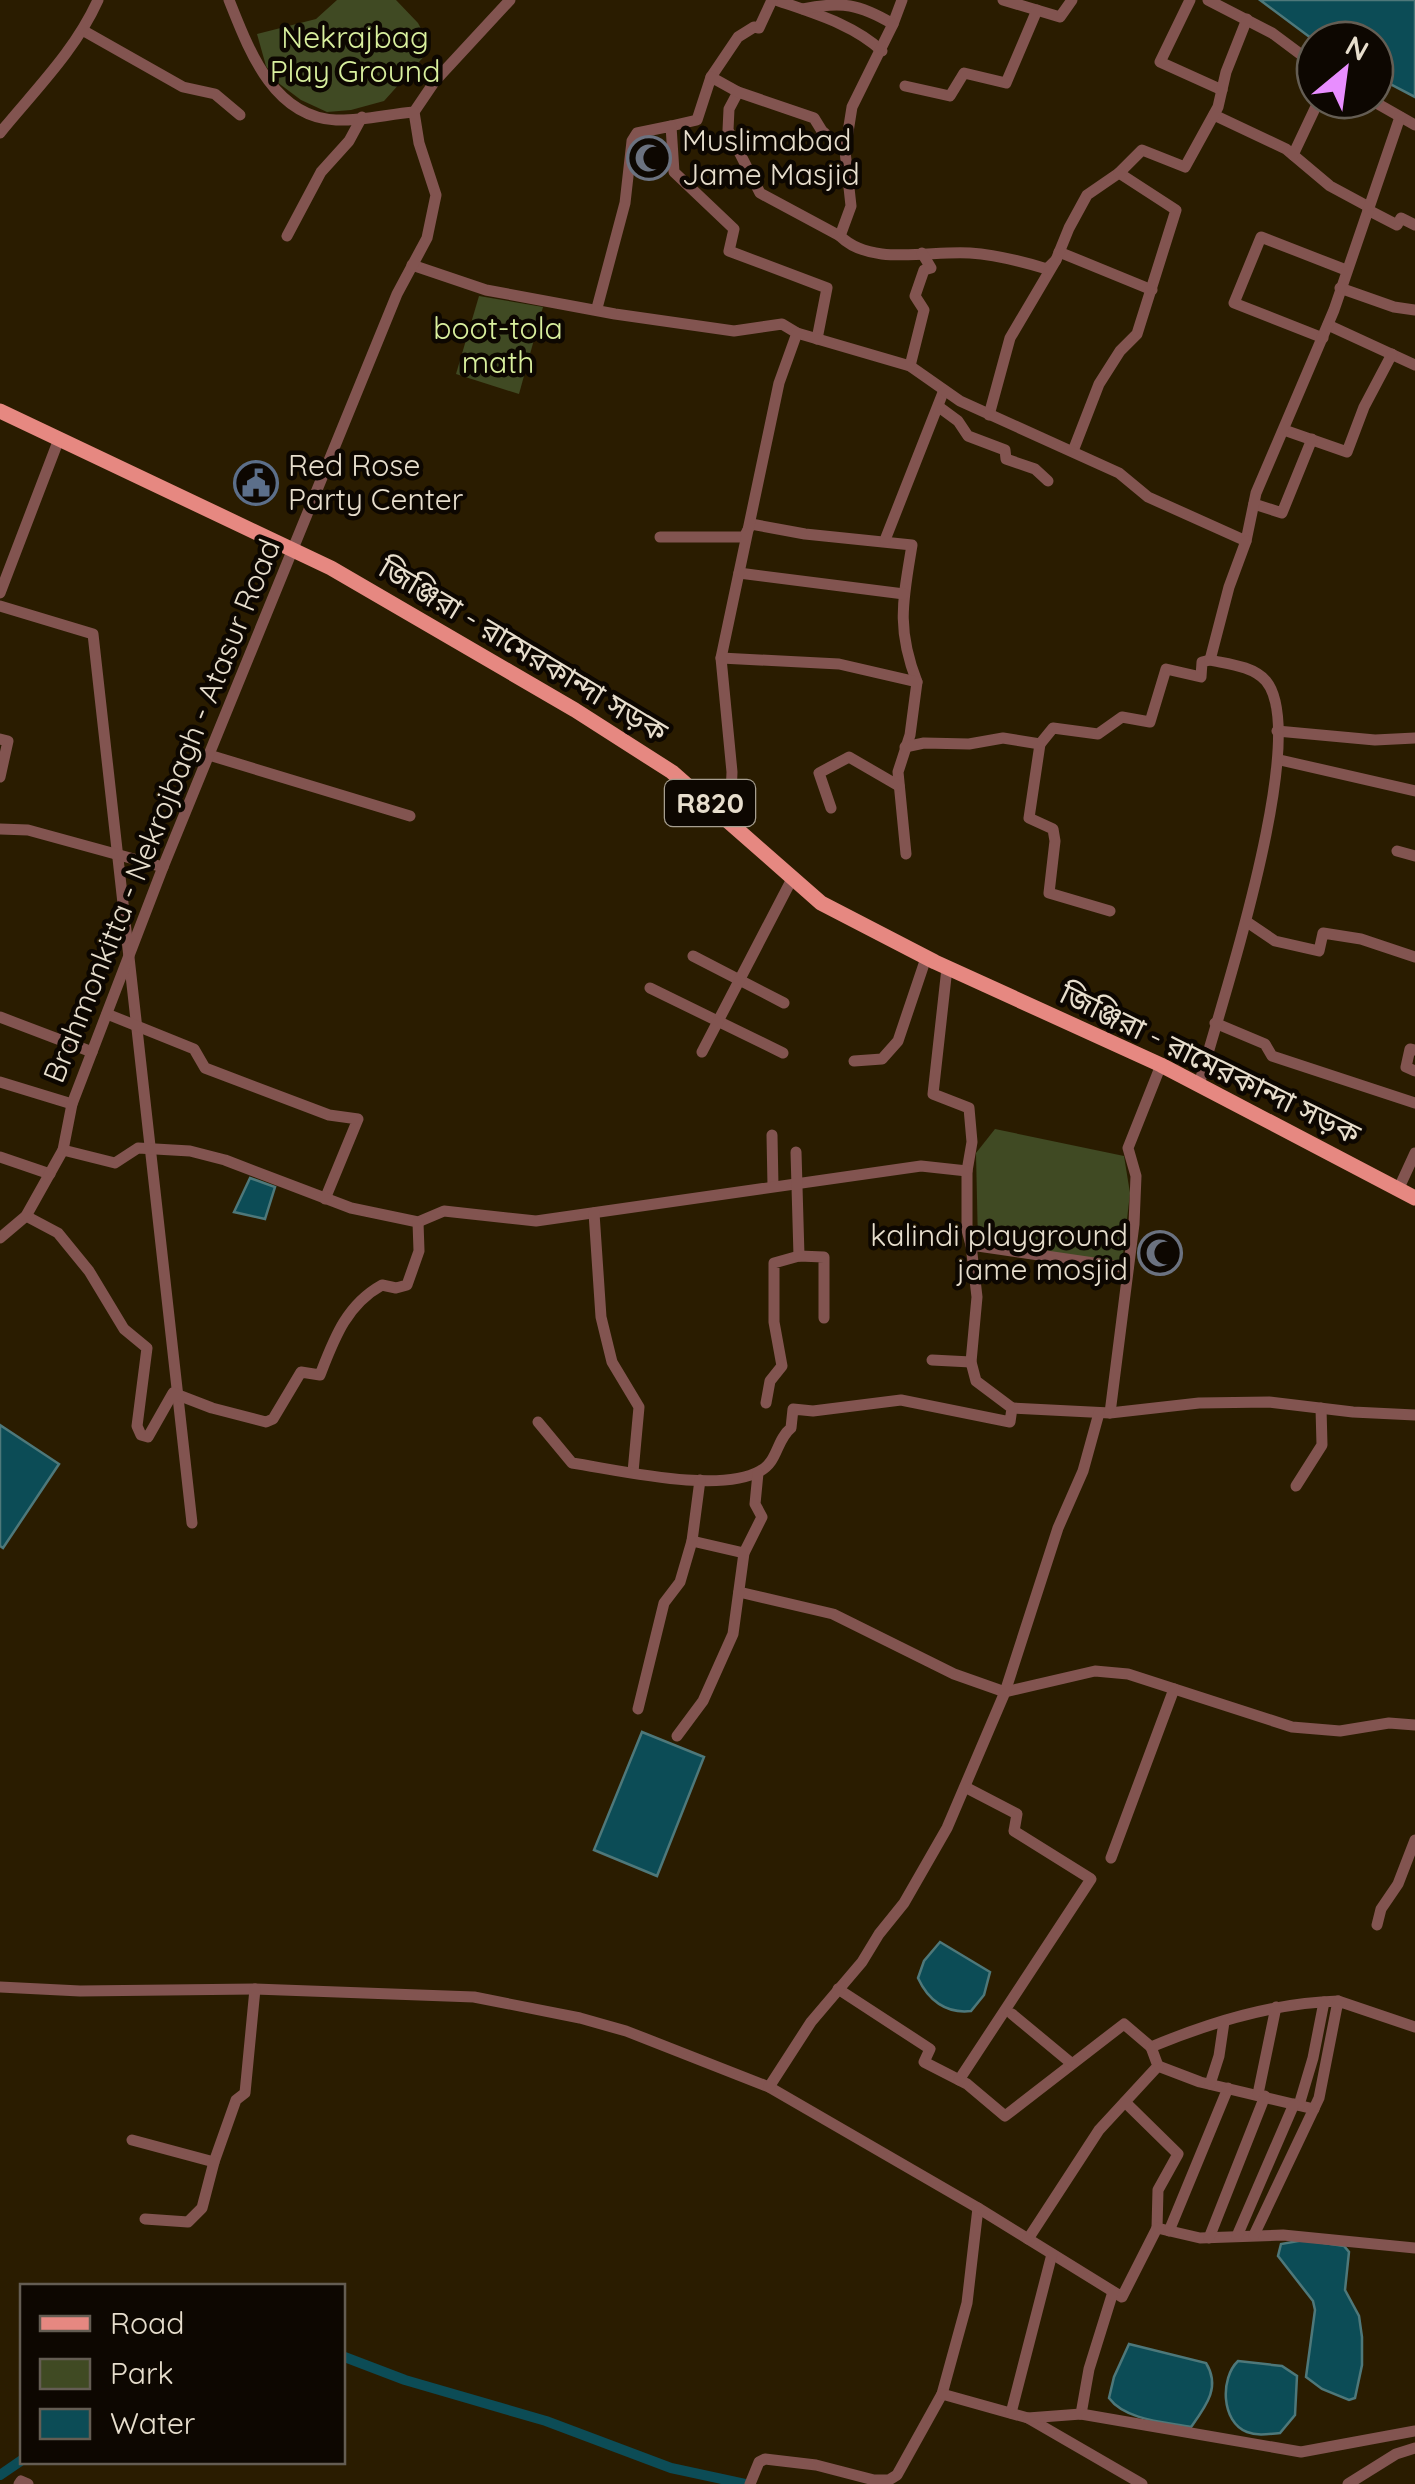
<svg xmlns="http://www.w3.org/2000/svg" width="1415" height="2484" font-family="Quicksand,'Noto Sans Bengali',sans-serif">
<rect width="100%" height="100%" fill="#2a1c00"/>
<!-- green -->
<g fill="#404a23">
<polygon points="337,0 396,0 418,23 428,42 427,53 384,101 351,110 327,112 301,100 277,82 266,66 257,34 316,19"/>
<polygon points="479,296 543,307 519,394 456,374"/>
<polygon points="995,1129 1124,1156 1130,1193 1122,1263 978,1244 976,1153"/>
</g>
<!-- water -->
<g fill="#0c4c56" stroke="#4e787a" stroke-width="2.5">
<polygon points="1260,0 1415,0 1415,97 1375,76 1375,40 1315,41"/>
<polygon points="250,1178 275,1187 265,1219 234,1212"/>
<polygon points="0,1425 59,1464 3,1548 0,1546"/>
<polygon points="642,1732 704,1757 657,1876 594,1850"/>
<path d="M940,1942L990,1972L984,1995L971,2011C946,2014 928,2000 918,1978L924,1961Z"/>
<polygon points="1304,2240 1344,2246 1349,2252 1345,2290 1359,2316 1362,2337 1362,2365 1355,2398 1349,2400 1322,2389 1306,2377 1315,2310 1313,2301 1278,2256 1281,2244"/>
<path d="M1129,2344L1206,2363C1221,2387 1206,2406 1191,2427C1165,2422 1125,2420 1109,2398L1114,2377Z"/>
<path d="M1238,2361L1282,2366L1297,2376L1295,2415L1280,2433C1269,2434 1257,2436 1247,2432C1221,2422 1220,2378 1238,2361Z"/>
</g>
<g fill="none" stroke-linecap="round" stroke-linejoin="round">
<!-- canal -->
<g stroke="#0c4c56" stroke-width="10">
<polyline points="342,2356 405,2380 546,2421 671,2468 745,2484"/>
<polyline points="0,2475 22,2460"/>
</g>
<!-- minor -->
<g stroke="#825450" stroke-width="11">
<path d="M229,0C249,50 273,117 336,120C361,121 389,114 414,112L435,81L510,0"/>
<path d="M776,0C813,13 853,24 882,51"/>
<polyline points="1003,0 1060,17 1072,0"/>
<polyline points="1190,0 1160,62 1222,90"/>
<polyline points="1208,0 1272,33 1315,65"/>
<path d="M803,9C842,1 859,4 893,24L902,0"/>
<path d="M893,24L852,107L845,151L851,206L840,236C871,267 931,250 970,253C997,255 1021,261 1047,269L1056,260"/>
<polyline points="84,31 183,87 215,94 240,115"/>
<polyline points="711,77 738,37 754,27 759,28 772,0"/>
<polyline points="905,86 950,96 964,73 1006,83 1037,10"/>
<polyline points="738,92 729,109 728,130 760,193 840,236"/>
<polyline points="1371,100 1415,125"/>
<polyline points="1214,115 1286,149 1330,186 1369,207"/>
<polyline points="671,126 697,120 711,77 738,92 814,118 822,131 845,151"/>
<path d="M0,133C35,90 75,51 98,0"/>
<polyline points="1293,155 1319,100"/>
<polyline points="1368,210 1397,225 1401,218 1415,225"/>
<polyline points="287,236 321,172 349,141 362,117"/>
<polyline points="1059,252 1152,290"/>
<polyline points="412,265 486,290 615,314 734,331 782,324 797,333"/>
<polyline points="1340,288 1394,307 1415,310"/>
<polyline points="597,308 625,203 632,141 637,133 671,126 674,172 734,229 729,251 827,288 817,339"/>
<polyline points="1328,325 1415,365"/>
<polyline points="1323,338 1234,303 1261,237 1346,270"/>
<polyline points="910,366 924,310 915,296 924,270 931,268 922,253"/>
<polyline points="939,407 958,421 968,436 1005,450 1006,459 1035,469 1048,481"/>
<polyline points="989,415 1010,338 1056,260 1069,228 1087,195 1119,173"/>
<polyline points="1284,430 1347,452 1364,407 1392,354"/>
<polyline points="1073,451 1099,384 1120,351 1137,334 1176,210 1119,173 1142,150 1185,167 1218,107 1226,72 1247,19"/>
<polyline points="1254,504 1282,513 1312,439"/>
<path d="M660,537H744L751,524L805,534L912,545C903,600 896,628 917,682"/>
<polyline points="885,540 944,390"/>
<polyline points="739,573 904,594"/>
<polyline points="0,593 59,439"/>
<polyline points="0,606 93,634 192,1523"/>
<polyline points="721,658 839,664 917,682 910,735 898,772 906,854"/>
<polyline points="1277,731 1375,740 1415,738"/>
<polyline points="0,739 8,741 0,777"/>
<polyline points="1040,744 1029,818 1053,829 1055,841 1049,893 1110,911"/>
<polyline points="905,747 924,743 969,744 1003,738 1040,744 1053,728 1098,734 1122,717 1150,722 1166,669 1201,677 1202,662 1210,660"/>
<polyline points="209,755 410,816"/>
<polyline points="1280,760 1415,791"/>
<polyline points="831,808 819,773 849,757 899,786"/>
<polyline points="730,820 732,772 721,658 779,383 797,333 910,366 960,401 1119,473 1148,497 1246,541 1256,493 1334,310 1400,117"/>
<polyline points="0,829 28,830 163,867"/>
<polyline points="1397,851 1415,856"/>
<polyline points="1247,922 1275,941 1319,951 1323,933 1361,939 1415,957"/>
<polyline points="693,956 784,1003"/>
<polyline points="947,968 933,1094 969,1108 972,1142 967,1171"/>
<polyline points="650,988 783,1053"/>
<polyline points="107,1014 194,1049 205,1068 329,1115 358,1119 325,1199"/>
<polyline points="0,1017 92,1052"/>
<polyline points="1215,1023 1265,1044 1272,1056 1415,1103"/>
<polyline points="1415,1050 1410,1049 1406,1067 1415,1071"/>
<polyline points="702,1052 793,877"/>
<polyline points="854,1061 882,1059 898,1041 926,958"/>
<polyline points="0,1082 72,1104"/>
<path d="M1199,1085C1217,1015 1312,736 1266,681C1253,666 1228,664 1210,660L1229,587L1246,541"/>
<polyline points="772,1135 773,1186"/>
<polyline points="63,1150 115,1163 138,1148 190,1151 225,1160 351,1208 418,1222 444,1211 536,1221 921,1166 967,1171 967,1230 971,1245 1128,1268"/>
<polyline points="796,1152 799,1256"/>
<polyline points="0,1157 50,1174"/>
<polyline points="1398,1190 1415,1153"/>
<polyline points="594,1213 601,1317 612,1362 639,1407 633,1472"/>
<path d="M26,1216L58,1233L89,1271L124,1329L147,1348L137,1426L141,1435L148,1437L173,1393L212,1408L266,1422L273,1419L301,1372L320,1375C334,1339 346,1305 382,1285L396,1288L407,1285L419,1251L418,1222"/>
<polyline points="0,1238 26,1216 63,1150 72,1104 163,867 397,294 427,238 436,195 419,143 414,112"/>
<polyline points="932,1360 971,1362"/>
<polyline points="766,1403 770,1381 782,1366 774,1322 774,1263 799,1256 824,1257 824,1318"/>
<polyline points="1012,1408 1110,1413 1199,1403 1269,1402 1353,1412 1415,1415"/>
<polyline points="1110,1413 1134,1224 1136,1176 1128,1148 1161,1065"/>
<path d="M538,1422L572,1463C619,1470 719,1494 760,1471C778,1462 776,1440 791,1428L793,1409L813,1411L901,1400L1010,1422L1012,1408L976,1381L971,1362L977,1297L971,1245"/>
<polyline points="1296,1486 1322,1445 1321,1408"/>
<polyline points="692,1541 744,1553"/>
<polyline points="739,1592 833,1614 954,1674 1005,1692 1095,1671 1128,1674 1292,1727 1340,1731 1389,1723 1415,1725"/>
<polyline points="638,1709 664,1603 680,1582 692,1541 700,1480"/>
<polyline points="677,1736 703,1701 733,1634 744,1553 762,1517 755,1504 758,1473"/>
<polyline points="1111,1858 1174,1689"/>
<polyline points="1377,1925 1381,1909 1398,1884 1415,1840"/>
<polyline points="0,1987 80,1991 255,1989 474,1997 580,2018 626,2031 769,2087 978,2208 967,2303 942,2394 897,2475 889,2480 874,2480 816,2465 765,2459 759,2462 750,2484"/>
<path d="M838,1989L930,2049L924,2062L967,2084L1005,2116L1124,2024L1151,2047C1211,2022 1273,2003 1338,2001"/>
<polyline points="1012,2014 1071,2063"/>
<polyline points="1158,2066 1200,2082 1314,2109"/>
<polyline points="959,2080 1091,1879 1014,1831 1017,1814 965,1787"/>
<polyline points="1210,2084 1219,2056 1224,2022"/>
<polyline points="769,2087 811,2022 862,1962 879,1934 904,1903 947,1828 1005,1692 1058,1528 1083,1471 1099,1413"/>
<polyline points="1258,2094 1276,2007"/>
<polyline points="1125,2102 1178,2154 1158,2190 1157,2228"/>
<polyline points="1299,2105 1313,2058 1324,2002"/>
<polyline points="132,2140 214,2162 236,2100 245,2093 255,1989"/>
<polyline points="978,2208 1122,2297 1157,2228 1200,2238 1283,2235 1415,2248"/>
<polyline points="145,2219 188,2222 202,2208 214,2162"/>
<polyline points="1169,2231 1228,2088"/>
<polyline points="1254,2235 1319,2098 1338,2001 1415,2027"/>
<polyline points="1237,2236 1294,2104"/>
<polyline points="1209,2238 1265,2096"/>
<polyline points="1028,2239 1099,2130 1158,2066 1151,2047"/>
<polyline points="942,2394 1028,2418 1142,2484"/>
<polyline points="1011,2413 1052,2254"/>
<polyline points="1081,2414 1089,2369 1113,2292"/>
<polyline points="1028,2418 1081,2414 1301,2452 1415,2431"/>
<polyline points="19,2484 21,2481 28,2484"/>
<polyline points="1348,2484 1396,2454 1415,2448"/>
</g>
<!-- major -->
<polyline stroke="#e68881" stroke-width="15" points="0,411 331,568 575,710 672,772 821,903 935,962 1161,1065 1415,1198"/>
</g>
<!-- icons -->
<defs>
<g id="mosque-ring" transform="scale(2.25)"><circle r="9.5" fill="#0d0701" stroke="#6b7280" stroke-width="1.5"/><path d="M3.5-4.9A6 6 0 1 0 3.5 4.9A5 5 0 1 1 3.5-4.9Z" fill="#6b7280"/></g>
<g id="civic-ring" transform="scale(2.25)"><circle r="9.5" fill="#0d0701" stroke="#5c6f8a" stroke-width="1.5"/><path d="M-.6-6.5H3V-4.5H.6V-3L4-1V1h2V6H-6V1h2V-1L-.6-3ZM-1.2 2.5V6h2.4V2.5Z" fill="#5c6f8a"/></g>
</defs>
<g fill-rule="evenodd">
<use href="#mosque-ring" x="649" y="158"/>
<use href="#civic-ring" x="256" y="483"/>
<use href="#mosque-ring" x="1160" y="1253"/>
</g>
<g text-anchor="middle" stroke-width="9" stroke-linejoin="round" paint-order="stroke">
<!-- shield labels -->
<rect fill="#0d0701" stroke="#a69e90" stroke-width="2.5" x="665" y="780" width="90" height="46" rx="8"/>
<g font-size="28" font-weight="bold" fill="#e7decd">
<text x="710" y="813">R820</text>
</g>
<!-- park labels -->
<g font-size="30" fill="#d9f09e" stroke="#0d0701">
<text x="355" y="48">Nekrajbag<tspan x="355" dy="34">Play Ground</tspan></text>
<text x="498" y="339">boot-tola<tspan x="498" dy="34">math</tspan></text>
</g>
<!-- poi labels -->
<g font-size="30" fill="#e7decd" stroke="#0d0701" text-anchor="start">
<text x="682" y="151">Muslimabad<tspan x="682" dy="34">Jame Masjid</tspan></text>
<text x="288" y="476">Red Rose<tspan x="288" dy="34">Party Center</tspan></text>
<text x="1128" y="1246" text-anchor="end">kalindi playground<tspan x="1128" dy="34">jame mosjid</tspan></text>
</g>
<!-- street labels -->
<g font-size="30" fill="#e7decd" stroke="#0d0701">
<text transform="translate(523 650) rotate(31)" y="10">জিঞ্জিরা - রামেরকান্দা সড়ক</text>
<text transform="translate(162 811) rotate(-68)" y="10">Brahmonkitta - Nekrojbagh - Atasur Road</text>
<text transform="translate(1210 1064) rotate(26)" y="10">জিঞ্জিরা - রামেরকান্দা সড়ক</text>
</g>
</g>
<!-- legend -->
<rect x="20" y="2284" width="325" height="180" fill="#0d0701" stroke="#645d53" stroke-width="2.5"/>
<rect x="40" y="2316" width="50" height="15" fill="#e68881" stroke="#645d53" stroke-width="2.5"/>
<text x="110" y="2334" font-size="30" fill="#e7decd">Road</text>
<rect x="40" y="2359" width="50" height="30" fill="#404a23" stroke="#645d53" stroke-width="2.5"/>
<text x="110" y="2384" font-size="30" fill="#e7decd">Park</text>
<rect x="40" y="2409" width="50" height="30" fill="#0c4c56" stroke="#645d53" stroke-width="2.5"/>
<text x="110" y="2434" font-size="30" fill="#e7decd">Water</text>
<!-- north arrow -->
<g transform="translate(1345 70) rotate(29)"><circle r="48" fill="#0d0701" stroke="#645d53" stroke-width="2.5"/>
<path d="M0-8L18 38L0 25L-18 38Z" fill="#e88eff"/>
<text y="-15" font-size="28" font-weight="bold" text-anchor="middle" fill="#e7decd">N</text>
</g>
</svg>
